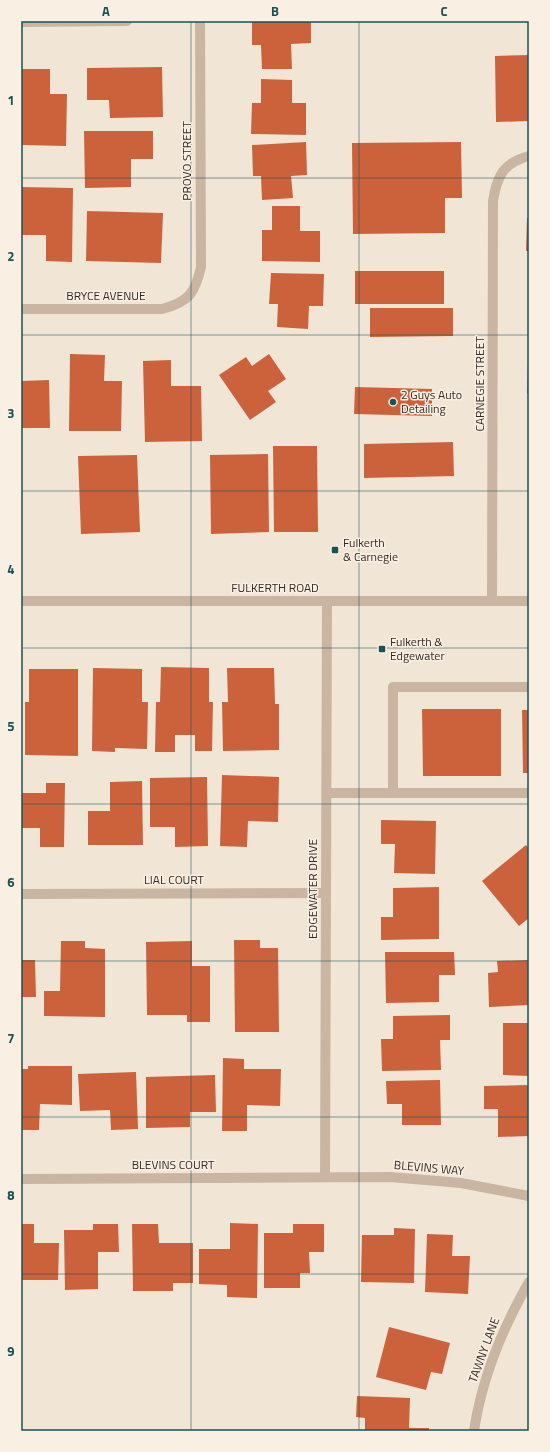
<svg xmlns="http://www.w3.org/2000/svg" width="550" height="1452" font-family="'Titillium Web',sans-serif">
<rect width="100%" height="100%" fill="#f1e5d6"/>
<!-- building -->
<g fill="#cb623b">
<polygon points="252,21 311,21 311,43 291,44 292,69 262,69 261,45 252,45"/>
<polygon points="529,55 529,121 496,122 495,56"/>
<polygon points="162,67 163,117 110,118 109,100 87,100 87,68"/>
<polygon points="21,69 50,69 50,94 67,94 66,146 21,145"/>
<polygon points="261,79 292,80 292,103 306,103 306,135 251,134 252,103 261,103"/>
<polygon points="84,131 153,131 153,159 131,159 131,187 85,188"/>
<polygon points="306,142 307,175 291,176 293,198 262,200 261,176 253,176 252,145"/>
<polygon points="461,142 462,198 445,198 445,233 353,234 352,143"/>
<polygon points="21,187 73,188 72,262 46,261 46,235 21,235"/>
<polygon points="272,206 300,206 300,231 320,231 320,262 262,261 262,230 272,230"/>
<polygon points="87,211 163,213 161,263 86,261"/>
<polygon points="527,218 529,218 529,251 526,251"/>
<rect x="355" y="271" width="89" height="33"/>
<polygon points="271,273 324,274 323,306 309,306 308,329 277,327 278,304 269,304"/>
<polygon points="370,308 453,308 453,336 370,337"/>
<polygon points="70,354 105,355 104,381 122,381 121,431 69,431"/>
<polygon points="269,354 286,379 268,391 276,402 250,420 219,375 246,357 252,366"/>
<polygon points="171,360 171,386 201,386 202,441 145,442 143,361"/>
<polygon points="528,362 529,362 529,394 527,394"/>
<polygon points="49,380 50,428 21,428 21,381"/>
<polygon points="355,387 432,389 432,416 354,414"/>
<polygon points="453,442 454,476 364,478 364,444"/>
<polygon points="273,446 317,446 318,532 274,532"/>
<polygon points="268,454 269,532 211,534 210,455"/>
<polygon points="137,455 140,532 81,534 78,456"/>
<polygon points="161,667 209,668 209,702 213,702 212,751 195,751 195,735 175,735 175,752 155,752 156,702 160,702"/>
<polygon points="93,668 142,669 142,702 148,702 147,749 115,748 115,752 92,751"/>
<polygon points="227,668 274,668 275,704 279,704 279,750 223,751 222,702 228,702"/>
<polygon points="29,669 78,669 78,756 25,755 25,702 29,702"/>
<polygon points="422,709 501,709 501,776 423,776"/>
<polygon points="522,710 529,710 529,773 523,773"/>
<polygon points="222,775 279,777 278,822 248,821 247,847 220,846"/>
<polygon points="207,777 208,846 175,847 175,827 150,827 150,778"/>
<polygon points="142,781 143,845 88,845 88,811 110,811 110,782"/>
<polygon points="46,783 65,783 64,847 40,847 40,828 21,828 21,793 46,793"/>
<polygon points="381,820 436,821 435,874 394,873 395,844 381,844"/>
<polygon points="526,845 529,849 529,918 519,926 482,881"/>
<polygon points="439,887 439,939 381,940 381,917 393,917 393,888"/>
<polygon points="234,940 260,940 260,948 278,948 279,1032 235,1032"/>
<polygon points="61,941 85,941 85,948 105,949 105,1017 44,1016 44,991 60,991"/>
<polygon points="192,941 192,966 210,966 210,1022 187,1022 187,1015 147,1015 146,942"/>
<polygon points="385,952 454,952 455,975 439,975 439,1002 386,1003"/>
<polygon points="21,960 35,960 36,997 21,997"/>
<polygon points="529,960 529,1005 489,1007 488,973 498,972 497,961"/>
<polygon points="450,1015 450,1040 440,1040 441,1070 382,1071 381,1039 393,1039 393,1016"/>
<polygon points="503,1023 529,1023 529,1076 503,1075"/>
<polygon points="223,1058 244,1059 244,1069 281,1069 280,1106 247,1105 247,1131 222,1131"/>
<polygon points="28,1066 72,1066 72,1105 40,1104 39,1130 21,1130 21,1069 28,1069"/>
<polygon points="136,1072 138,1129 111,1130 110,1110 80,1111 78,1074"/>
<polygon points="215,1075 216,1112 190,1112 190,1127 146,1128 146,1077"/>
<polygon points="440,1080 441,1125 402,1125 402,1104 387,1104 386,1081"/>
<polygon points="526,1085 529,1086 529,1136 498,1137 498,1109 484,1109 484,1086"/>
<polygon points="230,1223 258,1224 257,1298 227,1297 227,1285 199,1284 199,1249 230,1249"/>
<polygon points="21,1224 34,1224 34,1243 59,1243 58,1280 21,1280"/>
<polygon points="93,1224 118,1224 119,1252 98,1252 98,1289 65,1290 64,1230 93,1230"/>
<polygon points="132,1224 158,1224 159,1243 193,1243 193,1283 173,1283 173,1291 133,1291"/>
<polygon points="293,1224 324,1224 324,1252 309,1252 310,1273 300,1273 300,1288 264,1288 264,1233 293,1233"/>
<polygon points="394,1228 415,1229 414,1283 361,1282 362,1235 394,1235"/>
<polygon points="427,1234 453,1235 452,1256 470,1256 468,1294 425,1292"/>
<polygon points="389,1327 450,1343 442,1374 431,1372 426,1390 376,1377"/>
<polygon points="357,1396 410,1398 409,1428 429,1428 429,1431 365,1431 365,1418 356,1417"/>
</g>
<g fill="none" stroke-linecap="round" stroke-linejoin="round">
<!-- service -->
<g stroke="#c9b5a2" stroke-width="10">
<polyline points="327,793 393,793 393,687 529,687"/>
<polyline points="393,793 529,793"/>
</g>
<!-- minor -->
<g stroke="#c9b5a2" stroke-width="10">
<polyline points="21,22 127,21"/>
<path d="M21,309H162C189,302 195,293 201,267L200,21"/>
<path d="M492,601L493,201C497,176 503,163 529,156"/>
<polyline points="21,894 326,893"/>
<polyline points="325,1177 327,601"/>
<polyline points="21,1179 390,1177 461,1183 529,1196"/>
<path d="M474,1431C482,1377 502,1329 529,1282"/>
</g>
<!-- tertiary -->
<polyline stroke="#c9b5a2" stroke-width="10" points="21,601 529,601"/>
</g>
<!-- grid -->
<path fill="none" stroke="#195156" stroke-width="1" stroke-opacity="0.55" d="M191,21V1431M359,21V1431M21,178H529M21,335H529M21,491H529M21,648H529M21,804H529M21,961H529M21,1117H529M21,1274H529"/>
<!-- markers -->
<g fill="#195156" stroke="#f9efe2" stroke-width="1.5">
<circle cx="393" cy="402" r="4"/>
<rect x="331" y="546" width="8" height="8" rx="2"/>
<rect x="378" y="645" width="8" height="8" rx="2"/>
</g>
<g text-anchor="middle" stroke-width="3" stroke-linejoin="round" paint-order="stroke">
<!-- street labels -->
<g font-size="12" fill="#342a25" stroke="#f9efe2">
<text transform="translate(187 161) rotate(-90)" y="4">PROVO STREET</text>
<text x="106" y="300">BRYCE AVENUE</text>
<text transform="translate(480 384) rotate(-90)" y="4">CARNEGIE STREET</text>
<text x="275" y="592">FULKERTH ROAD</text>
<text x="174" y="884">LIAL COURT</text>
<text transform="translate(313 889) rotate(-90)" y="4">EDGEWATER DRIVE</text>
<text x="173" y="1169">BLEVINS COURT</text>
<text transform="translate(429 1168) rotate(5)" y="4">BLEVINS WAY</text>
<text transform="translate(484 1350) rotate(-70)" y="4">TAWNY LANE</text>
</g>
<!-- poi labels -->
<g font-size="12" fill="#342a25" stroke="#f9efe2" text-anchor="start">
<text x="401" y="399">2 Guys Auto<tspan x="401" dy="14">Detailing</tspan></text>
<text x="343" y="547">Fulkerth<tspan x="343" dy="14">&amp; Carnegie</tspan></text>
<text x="390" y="646">Fulkerth &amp;<tspan x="390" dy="14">Edgewater</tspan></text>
</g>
</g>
<!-- border -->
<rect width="550" height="1452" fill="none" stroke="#f9efe2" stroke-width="44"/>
<rect x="22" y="22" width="506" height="1408" fill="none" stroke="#195156" stroke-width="1.5"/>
<g font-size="13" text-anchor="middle" font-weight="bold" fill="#195156">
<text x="106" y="16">A</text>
<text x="275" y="16">B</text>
<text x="444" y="16">C</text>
<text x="11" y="105">1</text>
<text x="11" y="261">2</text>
<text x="11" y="418">3</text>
<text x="11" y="574">4</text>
<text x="11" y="731">5</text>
<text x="11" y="887">6</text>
<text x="11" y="1043">7</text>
<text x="11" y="1200">8</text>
<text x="11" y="1356">9</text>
</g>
</svg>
